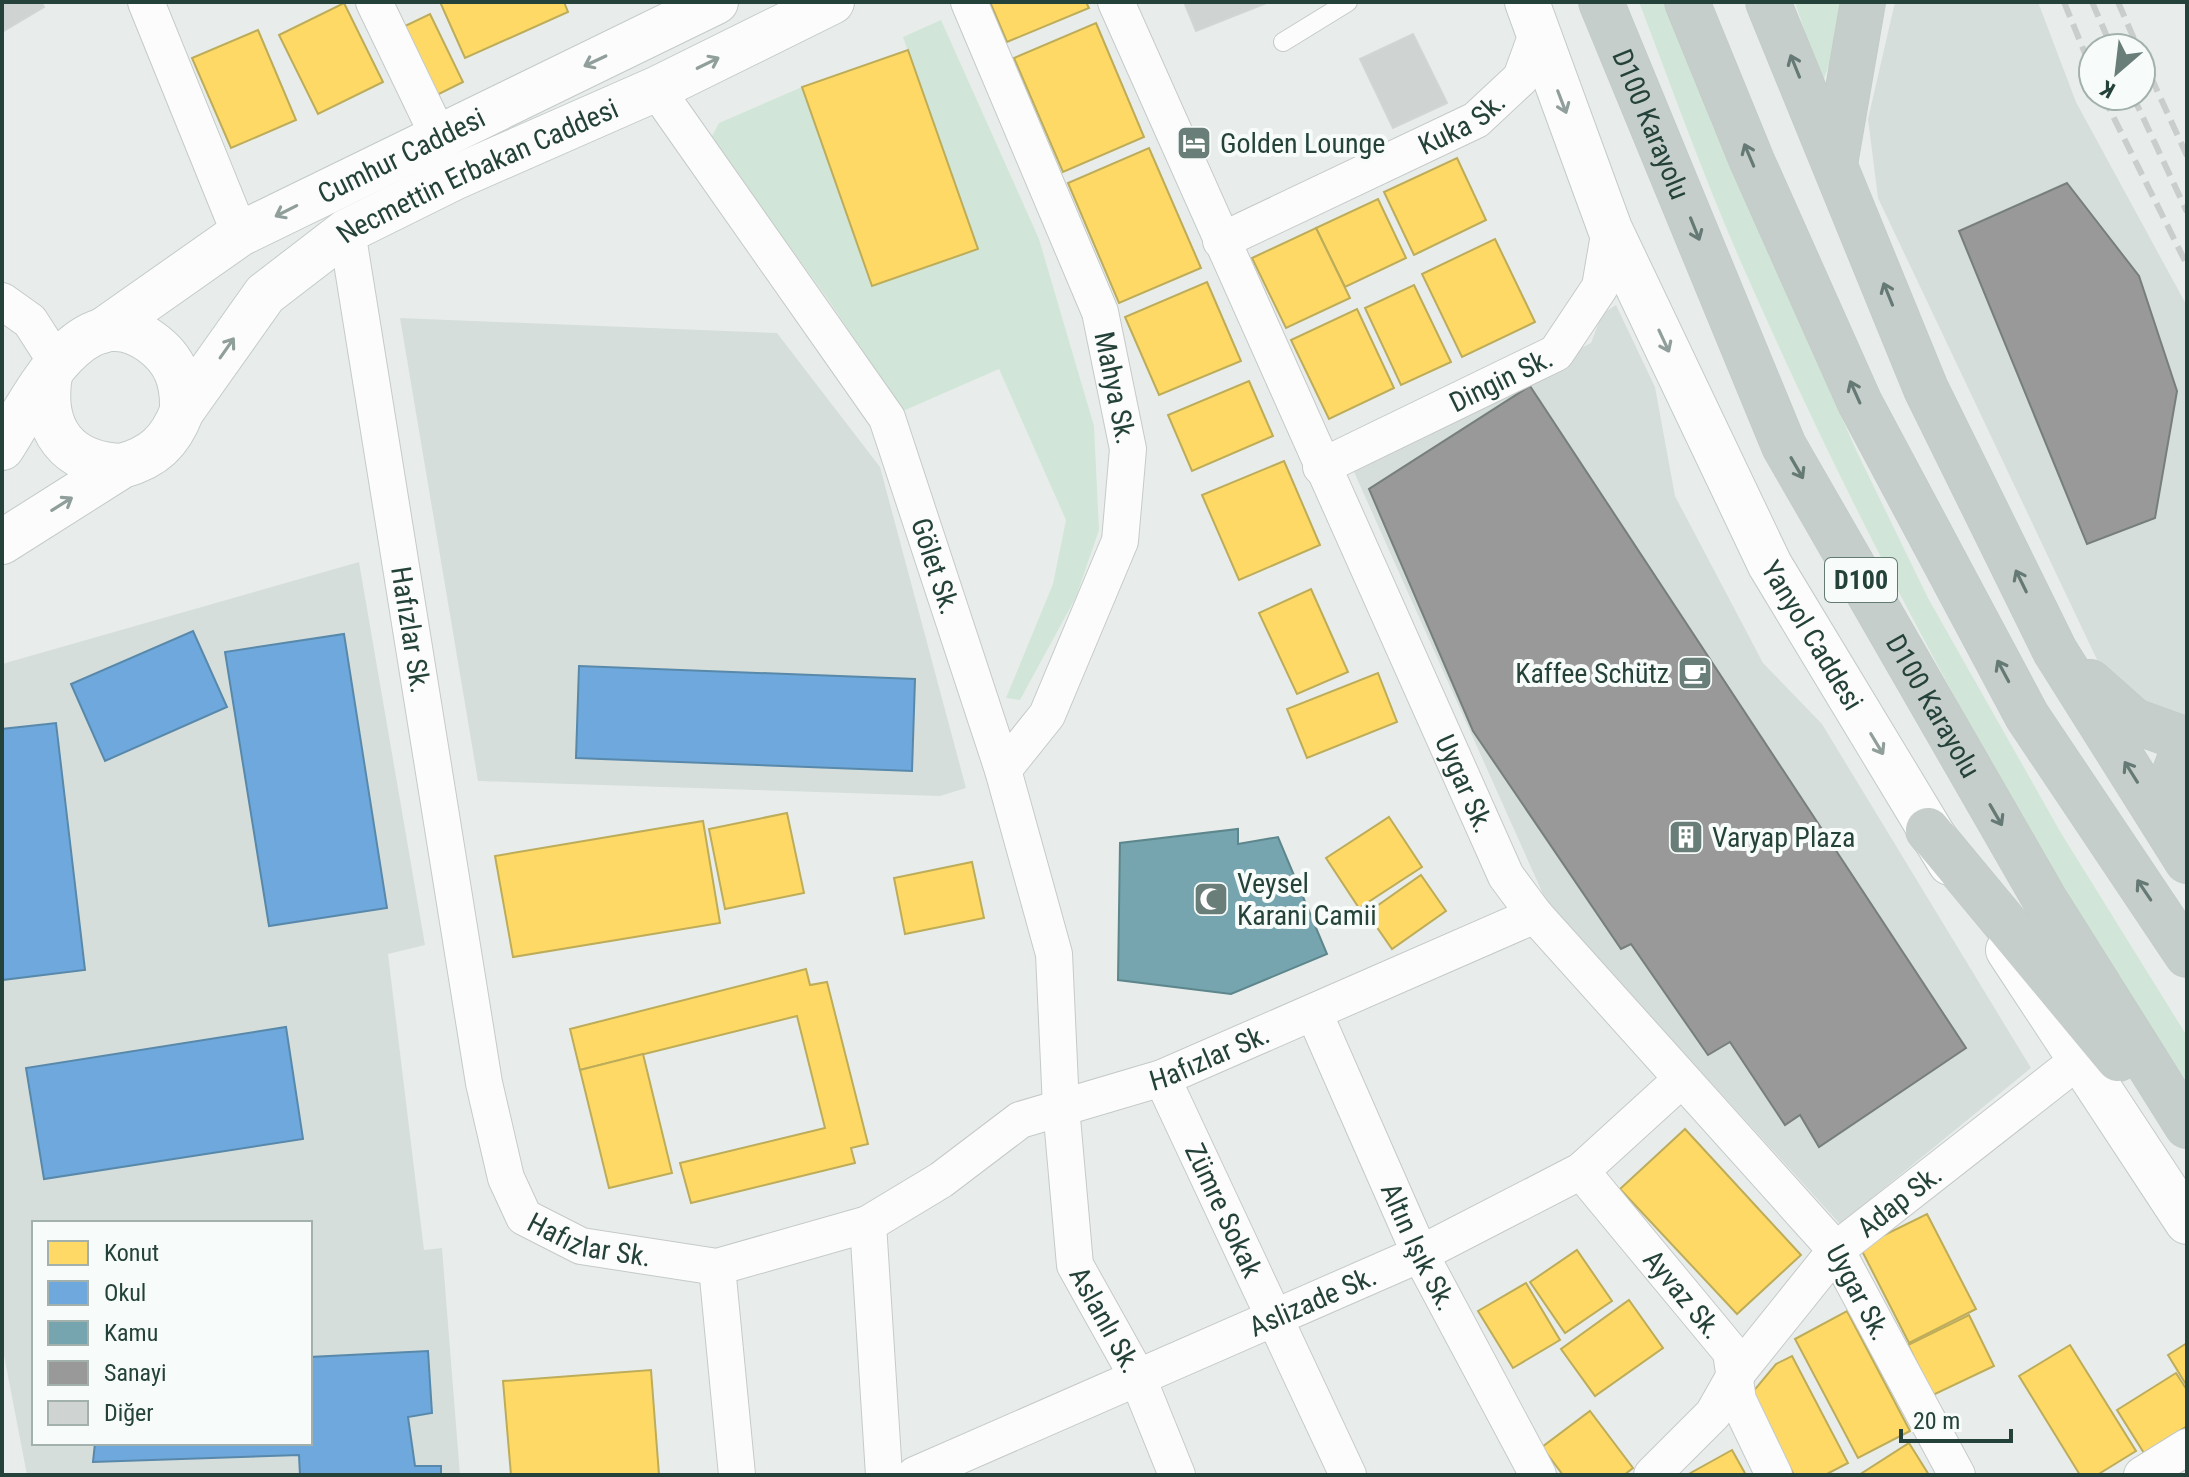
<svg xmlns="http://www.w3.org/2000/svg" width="2189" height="1477" font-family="'Roboto Condensed',sans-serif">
<rect width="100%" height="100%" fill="#e8edeb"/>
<!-- built -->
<g fill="#d6dedb" fill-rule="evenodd">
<polygon points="1895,2 2038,2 2076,102 2187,306 2187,797 2100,666 1878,198 1868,119"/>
<polygon points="1616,305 1655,387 1675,496 1763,663 1822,724 2031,1068 1840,1224 1547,903 1350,463 1591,343 1602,314"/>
<polygon points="400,318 777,333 880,467 966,788 940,796 478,781"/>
<path d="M359,562L425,945L388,954L424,1250L442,1248L460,1475H27L2,1345V664ZM34,1223H310V1443H34Z"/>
</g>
<!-- green -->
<g fill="#d1e6d8">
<path d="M1639,2H1668L1711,122L1857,452L1928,598L2061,833L2187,1036V1082C2017,825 1868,551 1744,269C1705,181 1673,91 1639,2Z"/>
<polygon points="1795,2 1852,2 1822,84"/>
<polygon points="941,20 1039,239 1094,426 1099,530 1076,597 1020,700 1006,698 1053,584 1066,520 999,369 903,411 829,301 711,138 719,123 802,87 872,286 978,249 903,37"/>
</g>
<!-- homes -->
<g fill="#ffd966" stroke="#bdac59" stroke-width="2">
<polygon points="440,2 564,2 568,12 465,58"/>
<polygon points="990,2 1086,2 1089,8 1007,42"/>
<polygon points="344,3 383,82 318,114 279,35"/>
<polygon points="430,14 463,82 435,96 403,27"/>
<polygon points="1096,23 1144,137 1063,172 1014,58"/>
<polygon points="258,30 296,120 231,148 192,58"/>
<polygon points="908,50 978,249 872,286 802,87"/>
<polygon points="1149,148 1201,268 1119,303 1068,183"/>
<polygon points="1457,158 1486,220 1414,255 1384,192"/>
<polygon points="1378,199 1406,258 1345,287 1316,228"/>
<polygon points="1316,228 1350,298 1286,328 1252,258"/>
<polygon points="1495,239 1535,322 1462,357 1422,274"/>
<polygon points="1207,282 1241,361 1159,395 1125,317"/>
<polygon points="1414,285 1451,362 1401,385 1365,308"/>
<polygon points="1357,309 1394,388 1329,419 1291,340"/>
<polygon points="1249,381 1273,436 1192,471 1168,415"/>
<polygon points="1284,461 1320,545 1239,580 1202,495"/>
<polygon points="1311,589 1348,672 1297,694 1259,613"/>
<polygon points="1378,673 1397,722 1307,758 1287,709"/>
<polygon points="787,813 804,893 725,909 709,829"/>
<polygon points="1389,817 1422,867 1359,908 1326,858"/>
<polygon points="703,821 720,923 513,957 495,856"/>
<polygon points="972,862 984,918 905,934 894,878"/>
<polygon points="1421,875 1446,911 1392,949 1367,913"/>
<polygon points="806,969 810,985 827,982 868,1144 851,1148 855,1163 691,1203 680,1163 825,1128 797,1016 580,1070 570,1029"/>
<polygon points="643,1054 672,1173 609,1188 580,1070"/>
<polygon points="1685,1129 1801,1255 1737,1314 1620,1189"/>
<polygon points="1927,1214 1976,1309 1909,1343 1860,1247"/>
<polygon points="1577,1250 1612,1301 1565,1333 1530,1282"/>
<polygon points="1526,1283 1560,1340 1513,1368 1478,1311"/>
<polygon points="1629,1300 1663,1348 1595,1396 1561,1349"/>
<polygon points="1847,1311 1910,1431 1858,1458 1795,1339"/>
<polygon points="1969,1315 1994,1366 1933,1395 1908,1345"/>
<polygon points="2187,1343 2187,1386 2168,1355"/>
<polygon points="2070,1345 2136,1451 2097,1475 2080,1475 2019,1376"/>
<polygon points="1792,1356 1848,1463 1825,1475 1794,1475 1751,1394 1776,1364"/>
<polygon points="651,1370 659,1475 511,1475 503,1381"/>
<polygon points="2176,1373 2187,1390 2187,1426 2144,1453 2117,1410"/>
<polygon points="1590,1411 1633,1468 1624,1475 1563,1475 1542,1447"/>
<polygon points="1909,1443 1929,1475 1859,1475"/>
<polygon points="1732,1450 1746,1475 1687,1475"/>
</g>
<!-- schools -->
<g fill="#6fa8dc" stroke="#5889ab" stroke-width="2">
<polygon points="193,631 227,707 105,761 71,684"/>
<polygon points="344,634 387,908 269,926 225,652"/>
<polygon points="579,666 915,679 912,771 576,758"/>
<polygon points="56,723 85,970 2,980 2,729"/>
<polygon points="286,1027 303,1139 44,1179 26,1068"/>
<polygon points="428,1351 432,1413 408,1417 415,1466 441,1466 441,1475 300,1475 299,1455 93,1462 95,1443 47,1445 47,1443 310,1443 310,1357"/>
</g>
<!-- public -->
<polygon fill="#76a5af" stroke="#5d878c" stroke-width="2" points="1238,829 1238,844 1278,837 1327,954 1231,994 1118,980 1120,843"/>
<!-- industry -->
<g fill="#999" stroke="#767f7c" stroke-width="2">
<polygon points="2067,183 2139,276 2177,391 2155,518 2087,544 1959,231"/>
<polygon points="1530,386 1966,1048 1819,1147 1800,1115 1785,1125 1730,1042 1708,1055 1631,944 1621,949 1473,731 1369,489"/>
</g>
<!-- building -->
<g fill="#cfd4d2" stroke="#d1d6d4" stroke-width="2">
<polygon points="2,2 41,2 44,7 2,32"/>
<polygon points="1184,2 1269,2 1196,31"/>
<polygon points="1413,34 1447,103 1393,128 1360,59"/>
</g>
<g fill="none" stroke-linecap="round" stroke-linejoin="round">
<!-- service casing -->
<g stroke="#c5cac8" stroke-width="20">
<polyline id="service" points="1283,42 1348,2"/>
</g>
<!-- minor casing -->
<g stroke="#c5cac8" stroke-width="38">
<g id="minor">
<polyline points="146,2 240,234"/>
<polyline points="374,2 438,135"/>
<path id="s1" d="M969,2L1100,312L1128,449L1120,541L1047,715L1003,770"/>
<path id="s2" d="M1116,2L1506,876L1535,915L1836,1250L1957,1475"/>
<path id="s3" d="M656,89L887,418L1003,770L1054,954L1061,1107L1075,1265L1137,1376L1177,1475"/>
<path id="s4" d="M347,231L484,1083L506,1178L524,1217L581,1246L717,1267L868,1224L941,1180L1020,1120L1162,1078L1535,915"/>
<path id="s5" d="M1221,241L1476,120L1521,78L1537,34"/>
<polyline points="2,301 30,321 57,363"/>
<path id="s6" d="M1321,467L1556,353L1600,287L1610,229"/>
<path id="s7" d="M1314,1013L1420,1254L1538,1475"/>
<path id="s8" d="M1162,1078L1348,1475"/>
<path id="s9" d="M1581,1171L1731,1352L1738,1400L1774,1475"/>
<polyline points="868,1224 884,1475"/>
<polyline points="717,1267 737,1475"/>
<path id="s10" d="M915,1475L1420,1254L1581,1171L1682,1079"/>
<path id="s11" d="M1652,1475L1713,1414L1734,1377L1836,1250L2080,1059"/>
<polyline points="2142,1475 2187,1447"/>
</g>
</g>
<!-- secondary casing -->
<g stroke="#c3cbc8" stroke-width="46">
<g id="secondary">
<path id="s12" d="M1527,2L1610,229L1770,565L1950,863"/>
<path id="s13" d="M102,331L240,234L716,2"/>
<path d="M50,375C41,430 67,464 122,466"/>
<path d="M2,448C32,402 81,291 151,342C176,360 183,382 182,411"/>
<path id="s14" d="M2,542L122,466C154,457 170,442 182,411L265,294L347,231L456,177L656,89L832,2"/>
<polyline points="2008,950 2187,1222"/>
</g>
</g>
<!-- trunk casing -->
<g stroke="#c3ccc9" stroke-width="46">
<g id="trunk">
<path id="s15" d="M1601,2L1784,446L2045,900L2187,1126"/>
<polyline points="1687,2 1752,161 1860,403 2027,716 2187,955"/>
<polyline points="1768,2 1926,389 2055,651 2187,861"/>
<polyline points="1835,164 1863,2"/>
<polyline points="2090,682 2134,721 2187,740"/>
<polyline points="1928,830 2118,1059"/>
<polyline points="2179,837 2171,782 2187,740"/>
</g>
</g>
<!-- service -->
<use href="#service" stroke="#fcfcfc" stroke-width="18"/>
<!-- minor -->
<use href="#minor" stroke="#fcfcfc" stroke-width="36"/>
<!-- secondary -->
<use href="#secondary" stroke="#fcfcfc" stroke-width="44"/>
<!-- trunk -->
<use href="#trunk" stroke="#c6cecc" stroke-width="44"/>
<!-- rail -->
<g stroke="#c9cdcc" stroke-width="6" stroke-dasharray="16 8" stroke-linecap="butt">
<polyline points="2064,2 2093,73"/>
<polyline points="2092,2 2112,48"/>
<polyline points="2118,2 2138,48"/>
<polyline points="2141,55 2187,156"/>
<polyline points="2103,96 2187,265"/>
<polyline points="2133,96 2187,212"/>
</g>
</g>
<!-- one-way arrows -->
<defs><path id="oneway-shaft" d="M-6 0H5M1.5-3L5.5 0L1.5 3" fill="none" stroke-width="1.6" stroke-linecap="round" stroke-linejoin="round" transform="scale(2)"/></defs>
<g stroke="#909f9b">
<use href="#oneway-shaft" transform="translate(595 61) rotate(155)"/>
<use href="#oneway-shaft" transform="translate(708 63) rotate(-26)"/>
<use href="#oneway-shaft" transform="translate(1562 102) rotate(69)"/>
<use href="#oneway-shaft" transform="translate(286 211) rotate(153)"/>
<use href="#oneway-shaft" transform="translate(1664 341) rotate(65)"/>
<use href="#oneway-shaft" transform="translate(227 348) rotate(-55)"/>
<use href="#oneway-shaft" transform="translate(62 504) rotate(-32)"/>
<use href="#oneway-shaft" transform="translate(1877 744) rotate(59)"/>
</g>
<g stroke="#657a74">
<use href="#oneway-shaft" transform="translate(1795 66) rotate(-112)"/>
<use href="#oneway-shaft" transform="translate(1749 155) rotate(-113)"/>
<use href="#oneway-shaft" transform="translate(1695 229) rotate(68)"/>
<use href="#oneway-shaft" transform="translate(1888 294) rotate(-112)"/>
<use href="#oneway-shaft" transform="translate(1855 392) rotate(-114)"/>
<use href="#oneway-shaft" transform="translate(1797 468) rotate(60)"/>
<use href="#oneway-shaft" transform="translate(2021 581) rotate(-116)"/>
<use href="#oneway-shaft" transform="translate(2003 671) rotate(-118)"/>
<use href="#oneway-shaft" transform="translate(2131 772) rotate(-122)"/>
<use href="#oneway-shaft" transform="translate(1996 815) rotate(60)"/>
<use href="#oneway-shaft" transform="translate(2144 890) rotate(-124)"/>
</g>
<!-- icons -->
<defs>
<g id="hotel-square" transform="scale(1.8)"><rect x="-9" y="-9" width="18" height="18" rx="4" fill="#697e78" stroke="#f7fbf9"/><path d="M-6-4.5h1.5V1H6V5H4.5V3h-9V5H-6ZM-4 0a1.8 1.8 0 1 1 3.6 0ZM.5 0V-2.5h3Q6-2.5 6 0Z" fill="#fff"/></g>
<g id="cafe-square" transform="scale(1.8)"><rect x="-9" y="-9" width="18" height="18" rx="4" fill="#697e78" stroke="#f7fbf9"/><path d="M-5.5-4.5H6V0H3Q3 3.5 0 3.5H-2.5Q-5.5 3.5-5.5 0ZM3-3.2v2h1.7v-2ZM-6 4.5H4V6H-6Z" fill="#fff"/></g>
<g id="building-square" transform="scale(1.8)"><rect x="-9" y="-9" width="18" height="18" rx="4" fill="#697e78" stroke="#f7fbf9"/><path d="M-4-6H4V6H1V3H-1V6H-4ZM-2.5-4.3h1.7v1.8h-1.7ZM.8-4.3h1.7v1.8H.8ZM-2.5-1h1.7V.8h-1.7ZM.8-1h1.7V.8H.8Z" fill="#fff"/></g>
<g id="mosque-square" transform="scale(1.8)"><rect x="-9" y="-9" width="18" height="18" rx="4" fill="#697e78" stroke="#f7fbf9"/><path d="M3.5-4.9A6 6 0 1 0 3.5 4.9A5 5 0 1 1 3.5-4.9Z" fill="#fff"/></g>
</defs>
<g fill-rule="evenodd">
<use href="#hotel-square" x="1194" y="143"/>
<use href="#cafe-square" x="1695" y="673"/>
<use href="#building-square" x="1686" y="837"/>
<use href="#mosque-square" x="1211" y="899"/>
</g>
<g text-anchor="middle" stroke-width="8" stroke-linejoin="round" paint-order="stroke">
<!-- shield labels -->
<rect fill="#f7fbf9" stroke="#637a73" stroke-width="2" x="1825" y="558" width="72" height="44" rx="6"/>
<g font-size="26" font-weight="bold" fill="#24423a">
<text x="1861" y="589">D100</text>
</g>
<!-- street labels -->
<g font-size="28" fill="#24423a" stroke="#f7fbf9">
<text dy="10" stroke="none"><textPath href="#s5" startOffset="268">Kuka Sk.</textPath></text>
<text dy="10" stroke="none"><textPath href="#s15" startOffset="132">D100 Karayolu</textPath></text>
<text dy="10" stroke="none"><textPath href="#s13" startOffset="348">Cumhur Caddesi</textPath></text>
<text dy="10" stroke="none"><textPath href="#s14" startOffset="618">Necmettin Erbakan Caddesi</textPath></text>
<text dy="10" stroke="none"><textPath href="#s6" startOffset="200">Dingin Sk.</textPath></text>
<text dy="10" stroke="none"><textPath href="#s1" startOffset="414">Mahya Sk.</textPath></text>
<text dy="10" stroke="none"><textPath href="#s3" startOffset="558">Gölet Sk.</textPath></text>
<text dy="10" stroke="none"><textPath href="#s4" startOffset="404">Hafızlar Sk.</textPath></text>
<text dy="10" stroke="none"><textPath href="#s12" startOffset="696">Yanyol Caddesi</textPath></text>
<text dy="10" stroke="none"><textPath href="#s15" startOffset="780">D100 Karayolu</textPath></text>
<text dy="10" stroke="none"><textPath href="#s2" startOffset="856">Uygar Sk.</textPath></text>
<text dy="10" stroke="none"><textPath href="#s4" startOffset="1746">Hafızlar Sk.</textPath></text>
<text dy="10" stroke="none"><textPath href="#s11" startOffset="372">Adap Sk.</textPath></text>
<text dy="10" stroke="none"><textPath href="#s8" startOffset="146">Zümre Sokak</textPath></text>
<text dy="10" stroke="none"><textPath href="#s4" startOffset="1074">Hafızlar Sk.</textPath></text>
<text dy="10" stroke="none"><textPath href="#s7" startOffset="256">Altın Işık Sk.</textPath></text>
<text dy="10" stroke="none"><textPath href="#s2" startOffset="1504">Uygar Sk.</textPath></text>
<text dy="10" stroke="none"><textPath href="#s9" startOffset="160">Ayvaz Sk.</textPath></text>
<text dy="10" stroke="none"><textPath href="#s10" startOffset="434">Aslizade Sk.</textPath></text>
<text dy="10" stroke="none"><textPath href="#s3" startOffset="1338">Aslanlı Sk.</textPath></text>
</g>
<!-- poi labels -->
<g font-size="28" fill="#24423a" stroke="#f7fbf9" text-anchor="start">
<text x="1220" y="153">Golden Lounge</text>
<text x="1669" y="683" text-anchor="end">Kaffee Schütz</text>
<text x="1712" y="847">Varyap Plaza</text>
<text x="1237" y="893">Veysel<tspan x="1237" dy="32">Karani Camii</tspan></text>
</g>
</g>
<!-- border -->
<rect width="2189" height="1477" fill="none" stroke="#24423a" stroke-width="8"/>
<!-- legend -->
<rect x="32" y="1221" width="280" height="224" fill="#f7fbf9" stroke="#a3b1ad" stroke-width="2"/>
<rect x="48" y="1241" width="40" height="24" fill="#ffd966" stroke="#a3b1ad" stroke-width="2"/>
<text x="104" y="1261" font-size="24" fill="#24423a">Konut</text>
<rect x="48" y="1281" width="40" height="24" fill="#6fa8dc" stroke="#a3b1ad" stroke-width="2"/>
<text x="104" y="1301" font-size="24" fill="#24423a">Okul</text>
<rect x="48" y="1321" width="40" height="24" fill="#76a5af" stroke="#a3b1ad" stroke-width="2"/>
<text x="104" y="1341" font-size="24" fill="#24423a">Kamu</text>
<rect x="48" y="1361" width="40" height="24" fill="#999999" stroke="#a3b1ad" stroke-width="2"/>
<text x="104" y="1381" font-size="24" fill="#24423a">Sanayi</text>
<rect x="48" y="1401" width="40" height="24" fill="#cfd4d2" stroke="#a3b1ad" stroke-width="2"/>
<text x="104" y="1421" font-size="24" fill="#24423a">Diğer</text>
<!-- north arrow -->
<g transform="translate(2117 72) rotate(208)"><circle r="38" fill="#f7fbf9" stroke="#a3b1ad" stroke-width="2"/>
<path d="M0-6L14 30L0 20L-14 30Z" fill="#697e78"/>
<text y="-12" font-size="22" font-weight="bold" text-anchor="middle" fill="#24423a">K</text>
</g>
<!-- scale -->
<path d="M1901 1429v12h110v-12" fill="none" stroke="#24423a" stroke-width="4"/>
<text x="1913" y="1429" font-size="24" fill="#24423a" stroke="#f7fbf9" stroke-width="6" paint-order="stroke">20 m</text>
</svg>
